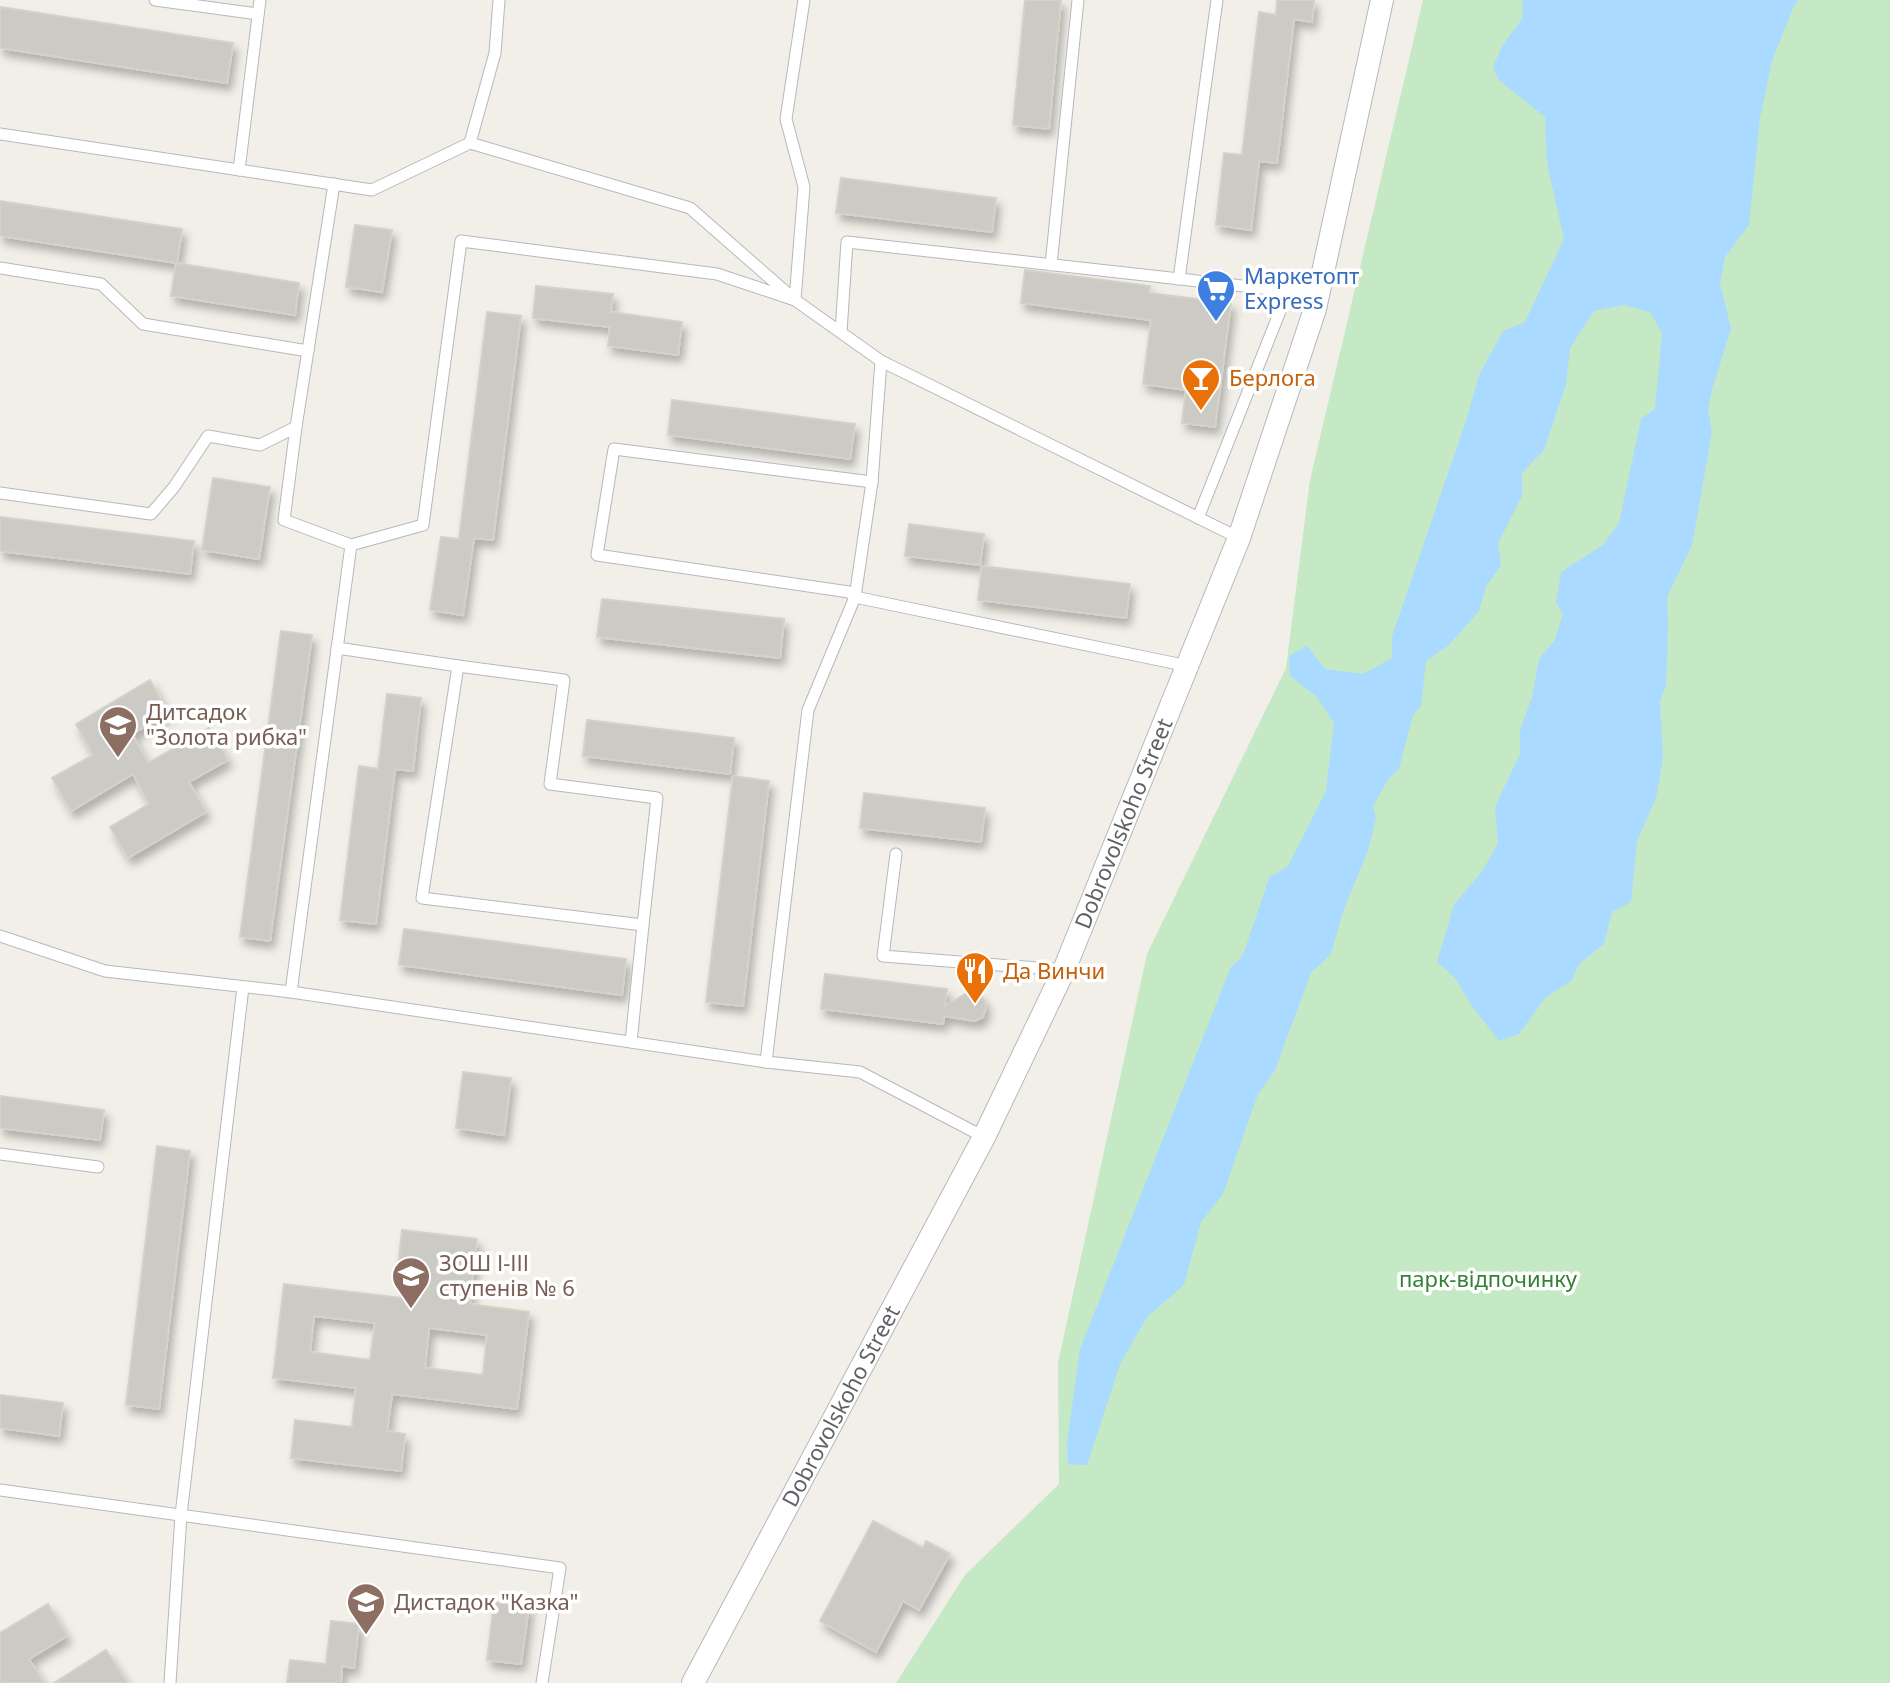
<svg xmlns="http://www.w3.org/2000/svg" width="1890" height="1683" font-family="'Noto Sans',sans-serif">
<defs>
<filter id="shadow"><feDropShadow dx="4" dy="7" stdDeviation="4" flood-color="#0004"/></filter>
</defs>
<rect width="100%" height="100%" fill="#f1efe8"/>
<!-- green -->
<polygon fill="#c5e8c5" points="1423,0 1890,0 1890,1683 896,1683 965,1575 1059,1484 1058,1363 1147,954 1286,668 1310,480"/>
<!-- water -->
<polygon fill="#aadaff" points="1523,0 1798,0 1794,6 1772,61 1760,118 1749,225 1725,257 1720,283 1731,329 1713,386 1708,409 1712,432 1692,545 1667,597 1668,626 1666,686 1660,701 1663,759 1656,798 1637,841 1631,902 1612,912 1604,944 1579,964 1572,980 1545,998 1519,1034 1499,1041 1472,1006 1455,978 1437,962 1454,905 1483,870 1498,843 1495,807 1520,754 1520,730 1532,697 1539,659 1554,641 1563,614 1556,602 1561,572 1603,545 1619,523 1641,419 1655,409 1662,333 1650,312 1624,305 1594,311 1570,348 1566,385 1544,450 1522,473 1522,496 1498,543 1501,566 1486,586 1479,611 1448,646 1426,661 1421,706 1413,715 1399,769 1389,778 1373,806 1376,818 1368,851 1343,911 1331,954 1311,973 1275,1070 1258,1094 1223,1194 1201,1222 1184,1285 1147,1317 1120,1364 1087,1465 1068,1464 1067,1443 1080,1349 1230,969 1243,955 1269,878 1288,866 1326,791 1334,723 1317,697 1290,676 1289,656 1307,646 1325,669 1363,674 1392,658 1392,636 1467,418 1479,375 1503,331 1525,322 1564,239 1547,163 1545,117 1499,80 1493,67 1502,46 1522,19"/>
<!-- building -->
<g fill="#cccac5" stroke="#d6d1c6" stroke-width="2" fill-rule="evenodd" filter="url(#shadow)">
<polygon points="1025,0 1061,0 1049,129 1013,125"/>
<polygon points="1277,0 1314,0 1312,22 1294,19 1277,163 1259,161 1251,230 1216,225 1224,153 1242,155 1259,12 1276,15"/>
<polygon points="0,7 233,43 227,83 0,48"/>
<polygon points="841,178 996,198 992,232 836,213"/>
<polygon points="0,201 182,229 177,263 0,236"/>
<polygon points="355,225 392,230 382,292 346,287"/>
<polygon points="176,263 299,283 295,315 171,296"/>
<polygon points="1025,270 1150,286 1149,293 1231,303 1215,427 1182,423 1186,390 1143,384 1151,320 1021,303"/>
<polygon points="536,286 613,294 611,312 682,322 678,355 608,346 610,327 533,318"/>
<polygon points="487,312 521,316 493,540 474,538 463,615 430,610 441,537 459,539"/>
<polygon points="672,400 855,424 850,459 668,435"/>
<polygon points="213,478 270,487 259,559 202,550"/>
<polygon points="0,517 194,541 190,574 0,551"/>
<polygon points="909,524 984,534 980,565 905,556"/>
<polygon points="982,566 1130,584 1126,618 978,600"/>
<polygon points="602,599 784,619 780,658 597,637"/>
<polygon points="281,631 312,635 270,941 240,937"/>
<polygon points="150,680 168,713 132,734 148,763 209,728 228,760 189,782 206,812 128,858 110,827 149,804 133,774 71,811 52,778 93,755 76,724"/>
<polygon points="387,694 421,698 413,771 395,769 376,924 340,920 359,766 378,769"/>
<polygon points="587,720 734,738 730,774 583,756"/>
<polygon points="733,776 769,781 743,1006 706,1002"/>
<polygon points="864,793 985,808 981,842 860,828"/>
<polygon points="404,929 626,959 622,995 399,965"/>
<polygon points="825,974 947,989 945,1006 970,991 978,993 984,1000 986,1007 983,1017 975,1021 944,1016 943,1024 821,1009"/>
<polygon points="463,1072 511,1078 504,1135 456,1128"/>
<polygon points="0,1096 104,1110 100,1140 0,1128"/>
<polygon points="157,1146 190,1151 159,1409 126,1405"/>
<path d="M402,1230L477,1239L470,1304L529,1312L517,1409L392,1394L387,1431L405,1434L401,1471L291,1458L295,1420L352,1427L356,1388L273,1378L284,1284L402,1298L406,1269L398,1268ZM314,1316L375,1323L370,1360L310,1352ZM429,1328L487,1335L483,1375L425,1368Z"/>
<polygon points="0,1395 63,1403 59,1436 0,1428"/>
<polygon points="873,1521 923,1548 926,1541 950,1554 919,1610 903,1601 876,1652 820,1621"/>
<polygon points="494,1602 529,1606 521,1664 487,1660"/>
<polygon points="48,1604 67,1636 29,1659 44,1683 0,1683 0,1633"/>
<polygon points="331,1621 359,1624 354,1668 342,1666 341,1683 287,1683 290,1660 326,1664"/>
<polygon points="106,1650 127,1683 54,1683"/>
</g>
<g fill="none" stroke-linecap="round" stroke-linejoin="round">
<!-- lane casing -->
<g stroke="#b5b8bc" stroke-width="13">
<g id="lane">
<polyline points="155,0 258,14"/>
<polyline points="0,134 372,190 470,143 690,208 795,300 881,361 1239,538"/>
<polyline points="470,143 495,53 499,0"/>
<polyline points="239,170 260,0"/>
<polyline points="1051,265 1078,0"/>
<polyline points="0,268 101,284 143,324 308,351"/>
<polyline points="1179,279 1217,0"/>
<polyline points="841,332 847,242 1288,291"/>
<polyline points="881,361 872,482 614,449 597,555 849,592 855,597 1188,666"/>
<polyline points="0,493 151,514 174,487 208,436 260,445 296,427 334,184"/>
<polyline points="1198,518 1288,291 1318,293"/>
<polyline points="351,545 423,525 461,241 717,274 795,300 804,187 786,119 804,0"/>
<polyline points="337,648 458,666 422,898 643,925 631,1042"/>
<polyline points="458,666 564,680 550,784 657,798 643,925"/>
<polyline points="896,854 883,956 1064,970"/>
<polyline points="0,936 105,971 291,992 766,1062 860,1072 984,1137"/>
<polyline points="291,992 351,545 284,520 296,427"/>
<polyline points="766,1062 808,710 855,597 872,482"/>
<polyline points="0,1154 98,1167"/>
<polyline points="0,1490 560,1568 542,1683"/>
<polyline points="170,1683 181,1515 243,987"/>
</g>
</g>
<!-- street casing -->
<g stroke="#b5b8bc" stroke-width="24">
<g id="street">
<path id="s1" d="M693,1683L984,1137L1064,970L1239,538L1315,309L1382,0"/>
</g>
</g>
<!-- lane -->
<use href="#lane" stroke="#fff" stroke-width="11"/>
<!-- street -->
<use href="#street" stroke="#fff" stroke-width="22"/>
</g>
<!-- icons -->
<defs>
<g id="supermarket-pin" transform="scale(2)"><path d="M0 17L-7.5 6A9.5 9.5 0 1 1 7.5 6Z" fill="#3f7fe0" stroke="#fff"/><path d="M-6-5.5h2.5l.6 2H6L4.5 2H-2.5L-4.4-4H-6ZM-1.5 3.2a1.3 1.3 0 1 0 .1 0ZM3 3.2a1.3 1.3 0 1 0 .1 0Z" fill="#fff"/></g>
<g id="bar-pin" transform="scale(2)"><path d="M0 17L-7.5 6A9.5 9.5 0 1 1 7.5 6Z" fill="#e8710a" stroke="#fff"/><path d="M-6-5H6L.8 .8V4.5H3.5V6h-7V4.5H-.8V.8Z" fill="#fff"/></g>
<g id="school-pin" transform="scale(2)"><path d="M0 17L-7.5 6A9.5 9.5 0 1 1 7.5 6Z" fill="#8d6e63" stroke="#fff"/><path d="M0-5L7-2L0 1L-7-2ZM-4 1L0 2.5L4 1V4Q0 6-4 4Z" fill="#fff"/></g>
<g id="restaurant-pin" transform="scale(2)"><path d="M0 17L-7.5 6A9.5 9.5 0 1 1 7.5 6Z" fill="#e8710a" stroke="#fff"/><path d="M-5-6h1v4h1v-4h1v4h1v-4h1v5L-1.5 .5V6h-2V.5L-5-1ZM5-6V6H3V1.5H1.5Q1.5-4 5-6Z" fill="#fff"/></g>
</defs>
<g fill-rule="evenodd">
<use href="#supermarket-pin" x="1216" y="289"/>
<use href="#bar-pin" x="1201" y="378"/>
<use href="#school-pin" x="118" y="725"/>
<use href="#restaurant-pin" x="975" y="971"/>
<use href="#school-pin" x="411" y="1276"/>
<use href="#school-pin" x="366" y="1602"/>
</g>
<g text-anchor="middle" stroke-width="7" stroke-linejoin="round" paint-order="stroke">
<!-- shop labels -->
<g font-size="22" fill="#366cbe" stroke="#fff" text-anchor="start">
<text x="1244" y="284">Маркетопт<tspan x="1244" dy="25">Express</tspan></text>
</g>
<!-- food labels -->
<g font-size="22" fill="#c56008" stroke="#fff" text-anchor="start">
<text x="1229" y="386">Берлога</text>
<text x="1003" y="979">Да Винчи</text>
</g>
<!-- education labels -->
<g font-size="22" fill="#785e54" stroke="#fff" text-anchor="start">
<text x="146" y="720">Дитсадок<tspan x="146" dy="25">"Золота рибка"</tspan></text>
<text x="439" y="1271">ЗОШ І-ІІІ<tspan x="439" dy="25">ступенів № 6</tspan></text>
<text x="394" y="1610">Дистадок "Казка"</text>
</g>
<!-- street labels -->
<g font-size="22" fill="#5f6368" stroke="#fff">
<text dy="8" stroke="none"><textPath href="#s1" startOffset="962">Dobrovolskoho Street</textPath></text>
<text dy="8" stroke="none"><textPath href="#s1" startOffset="314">Dobrovolskoho Street</textPath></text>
</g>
<!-- park labels -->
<g font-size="22" fill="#348238" stroke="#fff">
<text x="1488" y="1287">парк-відпочинку</text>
</g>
</g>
</svg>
